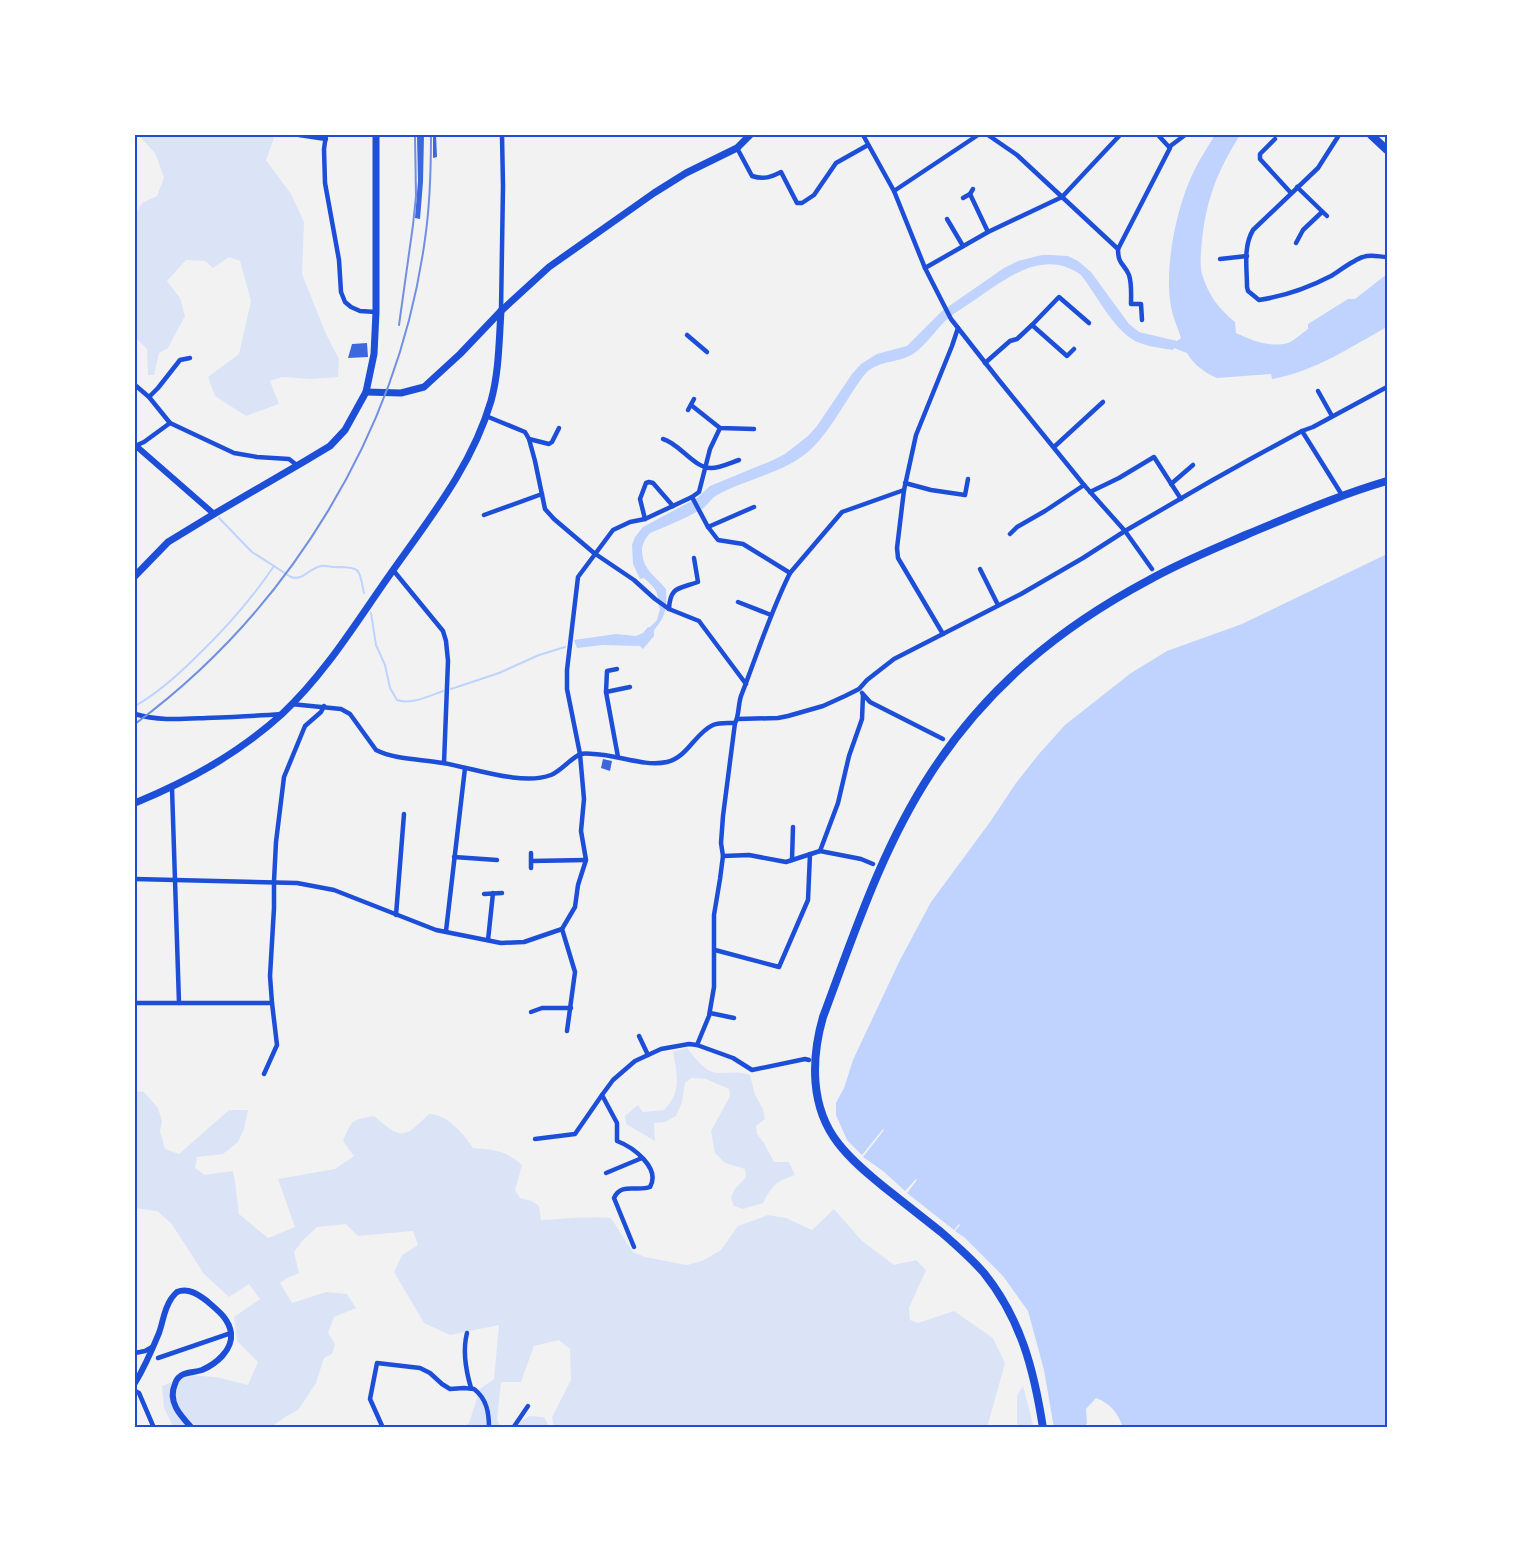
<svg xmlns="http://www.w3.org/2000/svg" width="1522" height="1563" font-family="'DejaVu Sans',sans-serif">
<rect width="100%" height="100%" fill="#f2f2f2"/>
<!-- green -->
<g fill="#dbe4f7">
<polygon points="138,135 275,135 266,160 291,194 304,222 302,274 326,334 339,359 338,377 311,379 282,377 270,381 279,404 246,416 215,396 208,377 239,354 251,301 240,261 229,257 213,268 205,261 186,260 167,281 180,298 185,316 168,348 159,353 154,375 148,375 147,349 135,337 135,215 142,203 157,196 164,177 155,153"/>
<path d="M687,1048C696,1059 706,1074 721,1073C734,1073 738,1071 750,1075L755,1095L763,1109L765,1119L756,1126L757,1134L764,1143L774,1162H789L795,1175C777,1181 772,1185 763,1203L743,1209L734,1206L731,1198L734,1190L746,1177L745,1169L725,1163L715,1153L711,1131L730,1096L729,1089L706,1079L691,1078L685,1083L682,1102L676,1116L665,1122L654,1123L655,1141L626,1124L625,1116L638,1105L643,1112L664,1110C682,1092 677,1074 673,1052Z"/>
<path d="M135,1091L144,1092L158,1108L162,1121L160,1131L165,1149L179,1154L229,1110H248L244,1129L238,1142L223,1154L197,1157L195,1168L205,1175L233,1171L235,1182L239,1214L268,1238L295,1227L278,1179L335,1169L354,1156L343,1141C352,1119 352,1120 374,1116C402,1140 403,1139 429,1114C447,1114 464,1134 473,1148C494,1150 506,1150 522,1165L515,1190L520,1198L532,1201L539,1206L541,1220C565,1219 587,1216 611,1218L633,1252L645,1257L687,1265L702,1261L721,1250L738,1226L768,1215L786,1218L812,1230L834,1209L862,1241L894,1265L916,1260L926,1270L909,1308L910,1320L918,1323L954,1311L993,1338L1005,1363L987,1428H554L552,1417L571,1380L570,1349L559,1340L534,1346L521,1382H501L497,1419L501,1428H461L469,1423L480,1389L494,1379L499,1325L450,1335L424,1323L394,1272L402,1255L418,1245L413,1231L358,1236L346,1224L317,1227L303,1240L294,1252L299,1273L287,1278L280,1283L292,1303L326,1292L347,1294L356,1308L334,1317L328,1333L335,1344L332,1354L324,1358L316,1383L298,1410L285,1417L270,1428H174L164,1408L162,1386L190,1375L216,1377L248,1385L258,1362L237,1341L234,1317L260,1299L249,1284L229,1297L204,1274L171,1223L157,1211L135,1208Z"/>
<polygon points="1023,1386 1034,1428 1017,1428 1017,1395"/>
<polygon points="529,1416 544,1417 550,1428 517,1428 521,1421"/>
</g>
<!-- water -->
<g fill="#bfd3fe">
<path d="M1215,135H1240C1217,172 1207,197 1202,240C1201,252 1199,266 1203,277C1209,296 1220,310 1235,322L1236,333C1251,340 1270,348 1288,343C1294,341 1302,333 1308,329V324L1348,299H1355L1387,274V327C1350,347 1314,372 1272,379L1271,374L1217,378C1205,373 1193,364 1187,353L1174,348L1173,350C1162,348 1150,347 1140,343C1116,335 1097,295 1081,275C1045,249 1009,276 979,297C968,305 955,312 945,321C934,332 926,345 913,354C899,363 880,360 867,372C861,378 856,387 851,394C839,413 822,442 804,455C779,474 744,480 717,495C710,499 707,507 700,510C684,519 667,526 650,533C645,539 642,544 642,551C643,571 655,575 666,589C667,608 666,616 654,630V636L643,649L640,646L603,645L577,648L574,640L616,634L636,636L643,633L648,627H650L657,620L660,609C657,603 659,600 657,594C656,588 649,583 644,578L640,579L633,564L632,545L635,537L643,527L697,498L710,486L771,461L785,454L808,436L817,426L852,374L861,364L877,354L907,346L942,311L1004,268L1018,261L1042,255H1051L1068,256L1078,261L1091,272L1129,324L1139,332L1177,341L1181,338C1178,328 1173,318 1171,307C1164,268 1176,207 1194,171C1200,158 1208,147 1215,135Z"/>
<path d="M1387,554V1428H1119L1123,1427C1117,1412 1111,1404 1096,1398L1086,1409L1087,1423L1084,1428H1054L1044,1370L1028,1311L1003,1276L964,1237L955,1231L960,1225L959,1224L954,1230L907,1193L917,1180L916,1179L905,1191L883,1171L863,1157L884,1130L883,1129L862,1155L847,1140L836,1115V1103L844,1088L853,1060L899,962L931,902L990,822L1016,783L1039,754L1065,725L1131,673L1167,651L1242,624Z"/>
</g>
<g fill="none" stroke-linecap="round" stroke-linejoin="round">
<!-- stream -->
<g stroke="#bfd3fe" stroke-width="2">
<path d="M219,518L252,552L291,577C303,581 308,569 321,566C326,565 333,568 339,567C363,567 359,572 364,593"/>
<path d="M371,613L376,645L385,665L390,688L397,700C412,705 429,696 443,691"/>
<polyline points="451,689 499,673 539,655 565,647"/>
<path d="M135,706C158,693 177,676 196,657C225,629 251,600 274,566"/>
</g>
</g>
<!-- building -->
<g fill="#3d67dc">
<polygon points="417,135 424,135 423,182 420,219 415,218 418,181"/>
<polygon points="433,135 436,135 437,157 433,158"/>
<polygon points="367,343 368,357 348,358 352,344"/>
<polygon points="603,759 612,761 610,771 601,768"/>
</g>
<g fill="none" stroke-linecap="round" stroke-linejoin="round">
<!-- minor -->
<g stroke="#1d4ed8" stroke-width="4.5">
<polyline points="299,135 326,139"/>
<polyline points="326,135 324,149 325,183 339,260 341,292 345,302 351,307 360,311 376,312"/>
<polyline points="863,135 894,191 925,268 951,319 998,379 1084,485 1125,531 1152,569"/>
<polyline points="988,135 1017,155 1118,249"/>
<path d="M1339,135L1318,168L1253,230C1243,247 1247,268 1247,287L1248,291L1259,300C1285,296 1308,288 1331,276C1339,271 1355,259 1363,257C1371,254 1380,257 1387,257"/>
<polyline points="1275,139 1260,154 1260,159 1291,193"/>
<polyline points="1169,147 1185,135"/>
<path d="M737,148L752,176C764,180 771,177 781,172L797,203H802L814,195L836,163L868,145"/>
<polyline points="1297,187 1327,216"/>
<polyline points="894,191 978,135"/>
<polyline points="970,194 988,232"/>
<polyline points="963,198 970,194 973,189"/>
<polyline points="947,219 963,246"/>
<polyline points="1296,243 1303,230 1322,212"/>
<polyline points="1220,259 1247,256"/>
<polyline points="925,268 988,232 1062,197 1120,135"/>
<polyline points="501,311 503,186 502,135"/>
<path d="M1142,320L1141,304H1131C1131,295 1132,284 1129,275C1124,263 1118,265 1118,249L1170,148L1158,135"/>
<polyline points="1032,325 1059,297 1089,323"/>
<polyline points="687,335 707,352"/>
<polyline points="985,363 1010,341 1017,339 1032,325 1067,356 1074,349"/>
<polyline points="135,385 149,397 170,423 234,453 257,457 289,459 298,466"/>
<polyline points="1318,391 1332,416"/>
<polyline points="149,397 158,388 180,360 190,358"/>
<polyline points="691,405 720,428 754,429"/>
<polyline points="688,410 694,399"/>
<polyline points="486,416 525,432 529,439 535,461 545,509 554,519 594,553 634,580 655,599 669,609 699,621 746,684"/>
<polyline points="1302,431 1342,495"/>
<polyline points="529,439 549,444 552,442 559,428"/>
<path d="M663,439C679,443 694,468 711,468C720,468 730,463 739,460"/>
<polyline points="135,446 144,442 170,423"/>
<polyline points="1054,447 1103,402"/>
<polyline points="905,483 931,490 965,495 968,479"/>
<polyline points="1171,484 1193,465"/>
<polyline points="1090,492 1119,478 1154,457 1181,499"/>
<path d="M692,497L708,527L718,540L743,544L790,573C770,613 757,655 741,696C738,705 739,717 735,723L723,816L721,843L723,856L720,879L714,915V987L709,1016L697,1045"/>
<polyline points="484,515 542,494"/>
<polyline points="645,519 640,499 646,483 649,482 653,483 673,506"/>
<polyline points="708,527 754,507"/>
<polyline points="1010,534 1017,527 1045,511 1084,485"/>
<polyline points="980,569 998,605"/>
<polyline points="393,570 443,631 446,641 448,661 444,763"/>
<polyline points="790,573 842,512 904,490"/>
<polyline points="738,602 771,615"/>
<path d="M669,609C670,586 679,589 698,582L694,558"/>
<polyline points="943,634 898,558 897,548 904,490 916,435 952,346 958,328"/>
<polyline points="617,669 607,671 606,692 618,757"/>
<polyline points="606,692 630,687"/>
<polyline points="862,693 870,702 943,739"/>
<path d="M291,704L341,709L350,714L376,750C396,760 421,759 443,763C473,768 522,786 551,775C561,771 572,757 581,754C584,753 591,754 594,754C618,755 644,767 667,762C688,757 695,733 713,725C720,722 728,723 735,723"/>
<path d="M135,714C158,721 182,719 206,718C231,717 256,716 281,714"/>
<polyline points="738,719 778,718 788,716 823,706 845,696 859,689 867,680 894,659 1021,594 1083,558 1125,531 1211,481 1254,457 1302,431 1313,427 1387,387"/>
<polyline points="172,788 179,1003"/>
<polyline points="820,851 838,803 849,756 862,719 863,695"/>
<polyline points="531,853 531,868"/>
<polyline points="723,856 749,855 786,862 820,851 861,859 873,864"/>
<polyline points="454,857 497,860"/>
<polyline points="792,860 793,827"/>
<polyline points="531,861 586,860"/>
<polyline points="135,879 297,883 334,890 436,930 501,943 524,942 562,929 575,907 578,885 586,860 581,831 584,799 580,754 567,689 567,670 578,577 613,530 630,522 645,519 692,497 699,492 710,449 720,428"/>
<polyline points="484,894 502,893"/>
<polyline points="396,915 404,814"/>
<polyline points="562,929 575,972 567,1031"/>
<polyline points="446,931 465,768"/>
<polyline points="488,940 493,893"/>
<polyline points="715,950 779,967 808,900 810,854"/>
<polyline points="135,1003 272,1003"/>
<polyline points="531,1012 542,1008 571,1008"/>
<polyline points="710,1013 734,1018"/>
<polyline points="639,1036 648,1055"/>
<polyline points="264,1074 277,1045 272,1003 270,976 274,908 274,881 276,842 284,777 305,726 321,712 324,706"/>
<polyline points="535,1139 575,1134 602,1095"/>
<polyline points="606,1173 642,1158"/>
<path d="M634,1247L614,1198C621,1182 637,1192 650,1187C661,1168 633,1147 617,1141V1123L602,1095L613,1080L635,1061L661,1049L689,1044L697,1045L733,1058L752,1070L805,1059L809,1060"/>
<path d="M467,1333C462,1352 466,1371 471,1388"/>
<polyline points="135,1353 145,1351 152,1347"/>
<polyline points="158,1358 231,1333"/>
<polyline points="135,1391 139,1393 154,1428"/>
<path d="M383,1428L370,1399L377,1363L420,1368L430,1373L442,1384L450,1389L464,1388L474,1389C487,1399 489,1413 489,1428"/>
<polyline points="513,1428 528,1406"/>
</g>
<!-- tertiary -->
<g stroke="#1d4ed8" stroke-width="6">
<polyline points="135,445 214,514"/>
<path d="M135,1383C144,1368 152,1350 159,1333C163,1322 164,1309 171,1299C171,1298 176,1293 177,1292C188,1287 199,1295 207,1301C217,1310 229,1318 231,1333C233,1350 216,1364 202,1370C196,1372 189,1372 184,1374C179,1376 176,1380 175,1384C167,1402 181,1416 192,1428"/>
</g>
<!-- secondary -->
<g stroke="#1d4ed8" stroke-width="7">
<polyline points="366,392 401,393 424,387 460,354 501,311 549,267 654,193 686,173 737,148 750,135"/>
<polyline points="135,576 168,542 214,514 305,461 330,446 345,430 366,392 374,354 376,312 376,135"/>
<path d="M135,803C190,780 238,754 282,714C328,671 360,616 396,566C433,514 473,463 491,401C499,372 499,341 501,311"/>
</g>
<!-- primary -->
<polyline stroke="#1d4ed8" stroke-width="8" points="1371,135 1387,150"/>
<!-- trunk -->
<path stroke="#1d4ed8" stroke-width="8" d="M1043,1428C1034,1370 1021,1319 984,1273C971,1258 956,1245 941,1232C922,1217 903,1202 884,1187C868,1174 851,1160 838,1143C810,1107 811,1059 823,1017C854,934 882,848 931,773C987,687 1059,628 1149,580C1181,562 1214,549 1248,534C1294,515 1339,495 1387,481"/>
<!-- rail -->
<g stroke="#7290e2" stroke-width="2">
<polyline points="399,325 413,225 416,196 415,135"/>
<path d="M135,724C290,609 399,431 425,239C430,205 431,170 431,135"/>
</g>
</g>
<!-- border -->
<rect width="1522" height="1563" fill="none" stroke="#ffffff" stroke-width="273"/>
<rect x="136" y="136" width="1250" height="1290" fill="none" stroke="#1d4ed8" stroke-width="2"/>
</svg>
